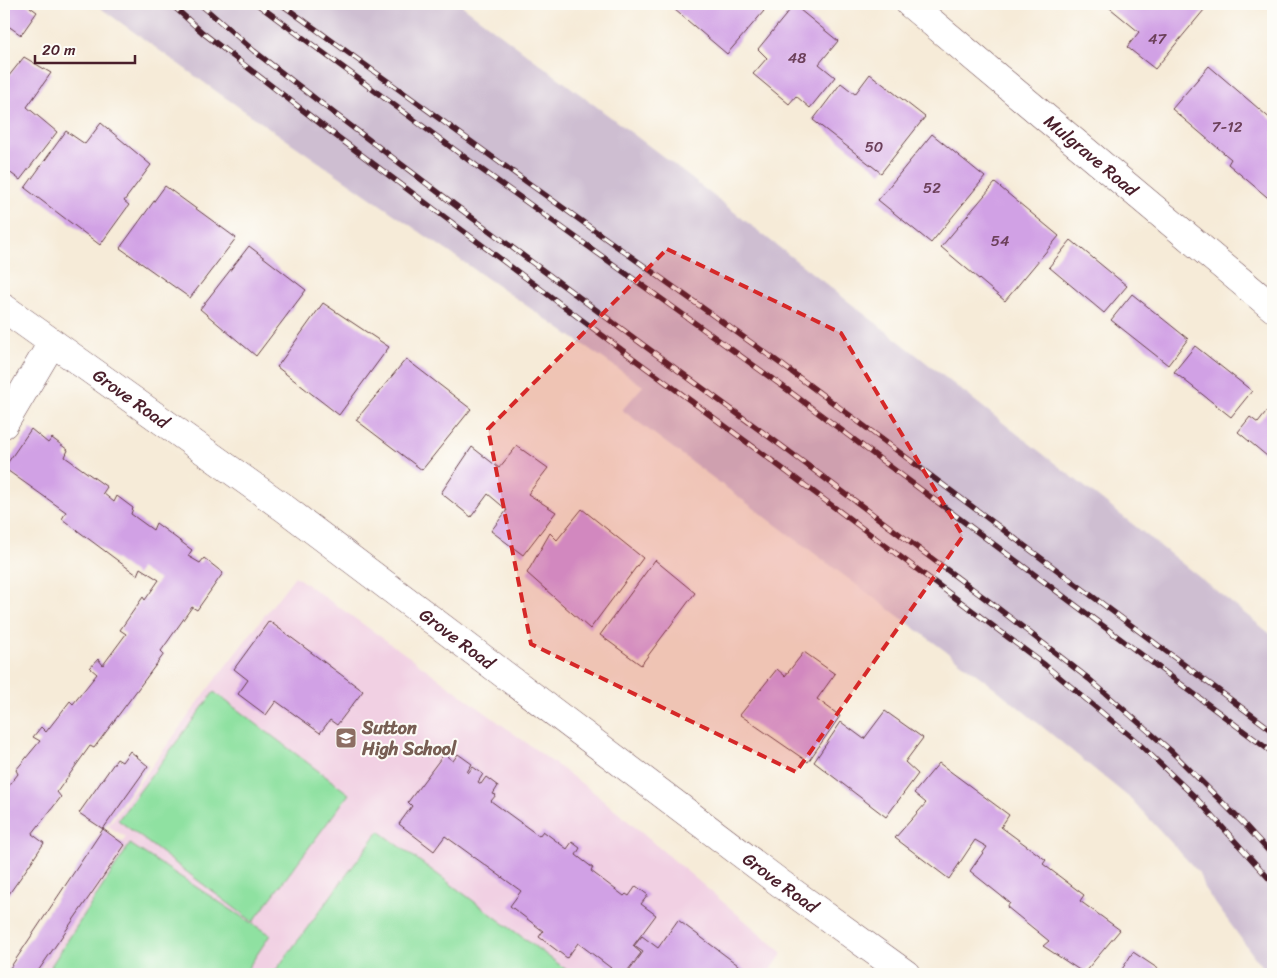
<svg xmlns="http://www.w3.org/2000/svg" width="1277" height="978" font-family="Sriracha,sans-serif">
<rect width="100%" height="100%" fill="#fdfcf7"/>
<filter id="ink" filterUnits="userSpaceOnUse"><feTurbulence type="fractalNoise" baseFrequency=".02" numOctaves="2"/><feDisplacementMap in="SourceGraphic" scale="10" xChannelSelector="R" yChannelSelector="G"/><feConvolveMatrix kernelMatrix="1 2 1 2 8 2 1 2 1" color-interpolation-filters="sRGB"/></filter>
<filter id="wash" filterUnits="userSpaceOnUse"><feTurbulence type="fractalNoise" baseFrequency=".0096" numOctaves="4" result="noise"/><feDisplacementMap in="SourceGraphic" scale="20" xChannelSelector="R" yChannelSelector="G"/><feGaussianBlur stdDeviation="1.12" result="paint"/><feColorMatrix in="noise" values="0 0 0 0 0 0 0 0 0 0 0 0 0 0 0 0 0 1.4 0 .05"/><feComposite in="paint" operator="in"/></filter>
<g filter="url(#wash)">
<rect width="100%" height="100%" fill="#f6ebd8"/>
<!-- built -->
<polygon fill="#f1d0e3" points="295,576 415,661 596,794 783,953 768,974 38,974 126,837 108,826 214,681"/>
<!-- industrial -->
<polygon fill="#cebed1" points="95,4 460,4 669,161 1140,530 1273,636 1273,974 1267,974 1204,888 1199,873 1132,800 995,688 622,410 643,386 220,94"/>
<!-- green -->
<g fill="#8fe1a1" stroke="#6c8066">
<polygon points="214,692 349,794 253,922 118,820"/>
<polygon points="379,831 572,974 273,974"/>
<polygon points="130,844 270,935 244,974 64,974 51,966"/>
</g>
<g id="blocks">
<!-- building -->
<g fill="#d1a1e5">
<polygon points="4,4 26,4 37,12 21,35 4,23"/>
<polygon points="668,4 756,4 764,11 727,54"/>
<polygon points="1105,4 1209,4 1155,69 1127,47 1139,32"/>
<polygon points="794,5 838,41 819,64 835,77 810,108 796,96 789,104 753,74 767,58 758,49"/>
<polygon points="24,57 51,73 27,107 57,132 20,180 4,168 4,82"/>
<polygon points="1209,66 1273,121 1273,202 1228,164 1231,159 1172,109"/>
<polygon points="870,74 925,117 881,173 813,120 841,83 855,94"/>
<polygon points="101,123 151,165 124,201 129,205 100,245 25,188 66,131 85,144"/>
<polygon points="932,134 985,177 931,243 878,200"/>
<polygon points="995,183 1059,236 1005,301 941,247"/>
<polygon points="165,186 236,238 190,298 120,248"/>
<polygon points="1071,240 1127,286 1104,313 1049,267"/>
<polygon points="249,246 306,290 256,356 200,309"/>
<polygon points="1132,294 1188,339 1168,365 1111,320"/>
<polygon points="323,303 389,347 339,415 277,367"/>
<polygon points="1195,346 1252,391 1231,417 1174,372"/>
<polygon points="406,359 471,409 422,470 356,420"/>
<polygon points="1269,409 1273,412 1273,461 1238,432 1250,417 1258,423"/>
<polygon points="31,429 48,443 52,438 68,450 65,457 107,487 103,493 114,502 117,496 133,508 131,514 153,530 156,523 192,550 188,556 200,563 204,558 223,573 197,610 192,607 161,651 164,654 94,748 90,746 57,792 61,797 32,834 44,843 28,867 4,901 4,792 18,774 16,770 40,741 33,737 41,727 46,732 70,701 73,704 97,674 90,668 98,659 103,665 126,634 120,630 143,597 145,600 159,580 140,568 137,575 62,519 66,512 4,468"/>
<polygon points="517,446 548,468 528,494 556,512 523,555 491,531 507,510 488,494 471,517 441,493 472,447 499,468"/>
<polygon points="582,509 643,558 590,629 527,573 550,533 557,540"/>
<polygon points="655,560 695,593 641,665 600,635"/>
<polygon points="269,621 363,691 337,725 330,720 320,733 276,701 266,715 238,694 248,680 234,669"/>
<polygon points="804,652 835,674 817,699 840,716 808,762 740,715 777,669 785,676"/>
<polygon points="885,711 923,738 905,762 918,774 886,817 814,762 841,722 864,739"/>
<polygon points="130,751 148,766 103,829 79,813 117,759 122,762"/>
<polygon points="444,754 453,761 458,754 472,764 467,772 468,773 473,767 483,774 478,782 481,784 486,777 498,786 493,794 496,795 491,801 539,836 543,831 567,849 572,842 580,848 576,855 593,868 591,871 624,896 626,894 629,896 636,886 648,895 641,904 656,915 633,946 641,953 625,974 606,974 611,968 578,943 567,958 539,937 543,931 510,906 521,891 445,836 434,851 399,824 412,806 408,802"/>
<polygon points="939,763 1009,815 1001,827 1046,860 1043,864 1084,895 1080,901 1120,930 1084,973 1043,946 1049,941 1007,907 1010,903 970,871 987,847 975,840 949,879 895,838 926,803 914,793"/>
<polygon points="103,829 125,845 36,974 6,974"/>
<polygon points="678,920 750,974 627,974 643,952 634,946 642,936 658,948"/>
<polygon points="1133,952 1166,974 1119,974"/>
</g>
</g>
</g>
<g filter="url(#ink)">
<use href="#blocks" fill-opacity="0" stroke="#643e45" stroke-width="1"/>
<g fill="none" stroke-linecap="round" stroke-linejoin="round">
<!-- minor casing -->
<g stroke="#643e45" stroke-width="29">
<g id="minor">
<path id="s1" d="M4,308L284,508L780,883L906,974"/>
<polyline points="4,424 52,343"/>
</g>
</g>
<!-- tertiary casing -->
<g stroke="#643e45" stroke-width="29">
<g id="tertiary">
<path id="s2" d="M910,4L1273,308"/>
</g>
</g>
<!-- minor -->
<use href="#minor" stroke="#fff" stroke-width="28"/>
<!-- tertiary -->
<use href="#tertiary" stroke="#fff" stroke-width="28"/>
<!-- rail casing -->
<g stroke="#4a1f2b" stroke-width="5.5">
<g id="rail">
<polyline points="171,4 203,33 331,132 626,353 771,460 1045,665 1136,741 1196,798 1273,883"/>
<polyline points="200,4 254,51 335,114 459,208 642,344 783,447 990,602 1089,679 1170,750 1244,824 1273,856"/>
<polyline points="257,4 478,167 785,388 1273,753"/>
<polyline points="281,4 513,172 781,364 1273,731"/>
</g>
</g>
<!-- rail -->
<use href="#rail" stroke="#fdfcf7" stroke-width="4" stroke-dasharray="11" stroke-linecap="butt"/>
</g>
</g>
<!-- marked area -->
<path fill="#d62828" fill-opacity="0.2" stroke="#d62828" stroke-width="4" stroke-dasharray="10 6" stroke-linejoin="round" d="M667,249L841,333L963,536L796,772L531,644L488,429Z"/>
<!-- icons -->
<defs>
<g id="school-square" transform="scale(1.125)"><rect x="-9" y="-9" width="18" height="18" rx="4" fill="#8d6e63" stroke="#fdfcf7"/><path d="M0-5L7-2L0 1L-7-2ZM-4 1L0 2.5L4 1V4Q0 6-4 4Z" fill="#fff"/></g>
</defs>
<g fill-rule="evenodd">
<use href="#school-square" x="346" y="738"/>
</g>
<g text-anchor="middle" stroke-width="4" stroke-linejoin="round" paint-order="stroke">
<!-- number labels -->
<g font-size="15" fill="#6c405a">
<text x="1157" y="44">47</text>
<text x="797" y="63">48</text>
<text x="1227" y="132">7-12</text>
<text x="874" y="152">50</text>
<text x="932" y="193">52</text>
<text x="1000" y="246">54</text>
</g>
<!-- street labels -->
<g font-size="18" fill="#4a1f2b" stroke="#fdfcf7">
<text dy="6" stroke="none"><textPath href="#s2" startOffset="236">Mulgrave Road</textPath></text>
<text dy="6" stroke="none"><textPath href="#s1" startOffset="156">Grove Road</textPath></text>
<text dy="6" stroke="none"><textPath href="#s1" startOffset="561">Grove Road</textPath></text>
<text dy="6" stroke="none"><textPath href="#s1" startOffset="966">Grove Road</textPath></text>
</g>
<!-- education labels -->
<g font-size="18" font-weight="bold" fill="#785e54" stroke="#fdfcf7" text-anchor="start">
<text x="362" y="734">Sutton<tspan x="362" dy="21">High School</tspan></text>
</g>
</g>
<!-- margin -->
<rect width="1277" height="978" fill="none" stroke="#fdfcf7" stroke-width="20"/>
<!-- scale -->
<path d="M35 55v8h100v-8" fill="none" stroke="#4a1f2b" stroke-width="2.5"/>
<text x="42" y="55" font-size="15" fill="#4a1f2b" stroke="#fdfcf7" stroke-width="4" paint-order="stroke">20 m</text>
</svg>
